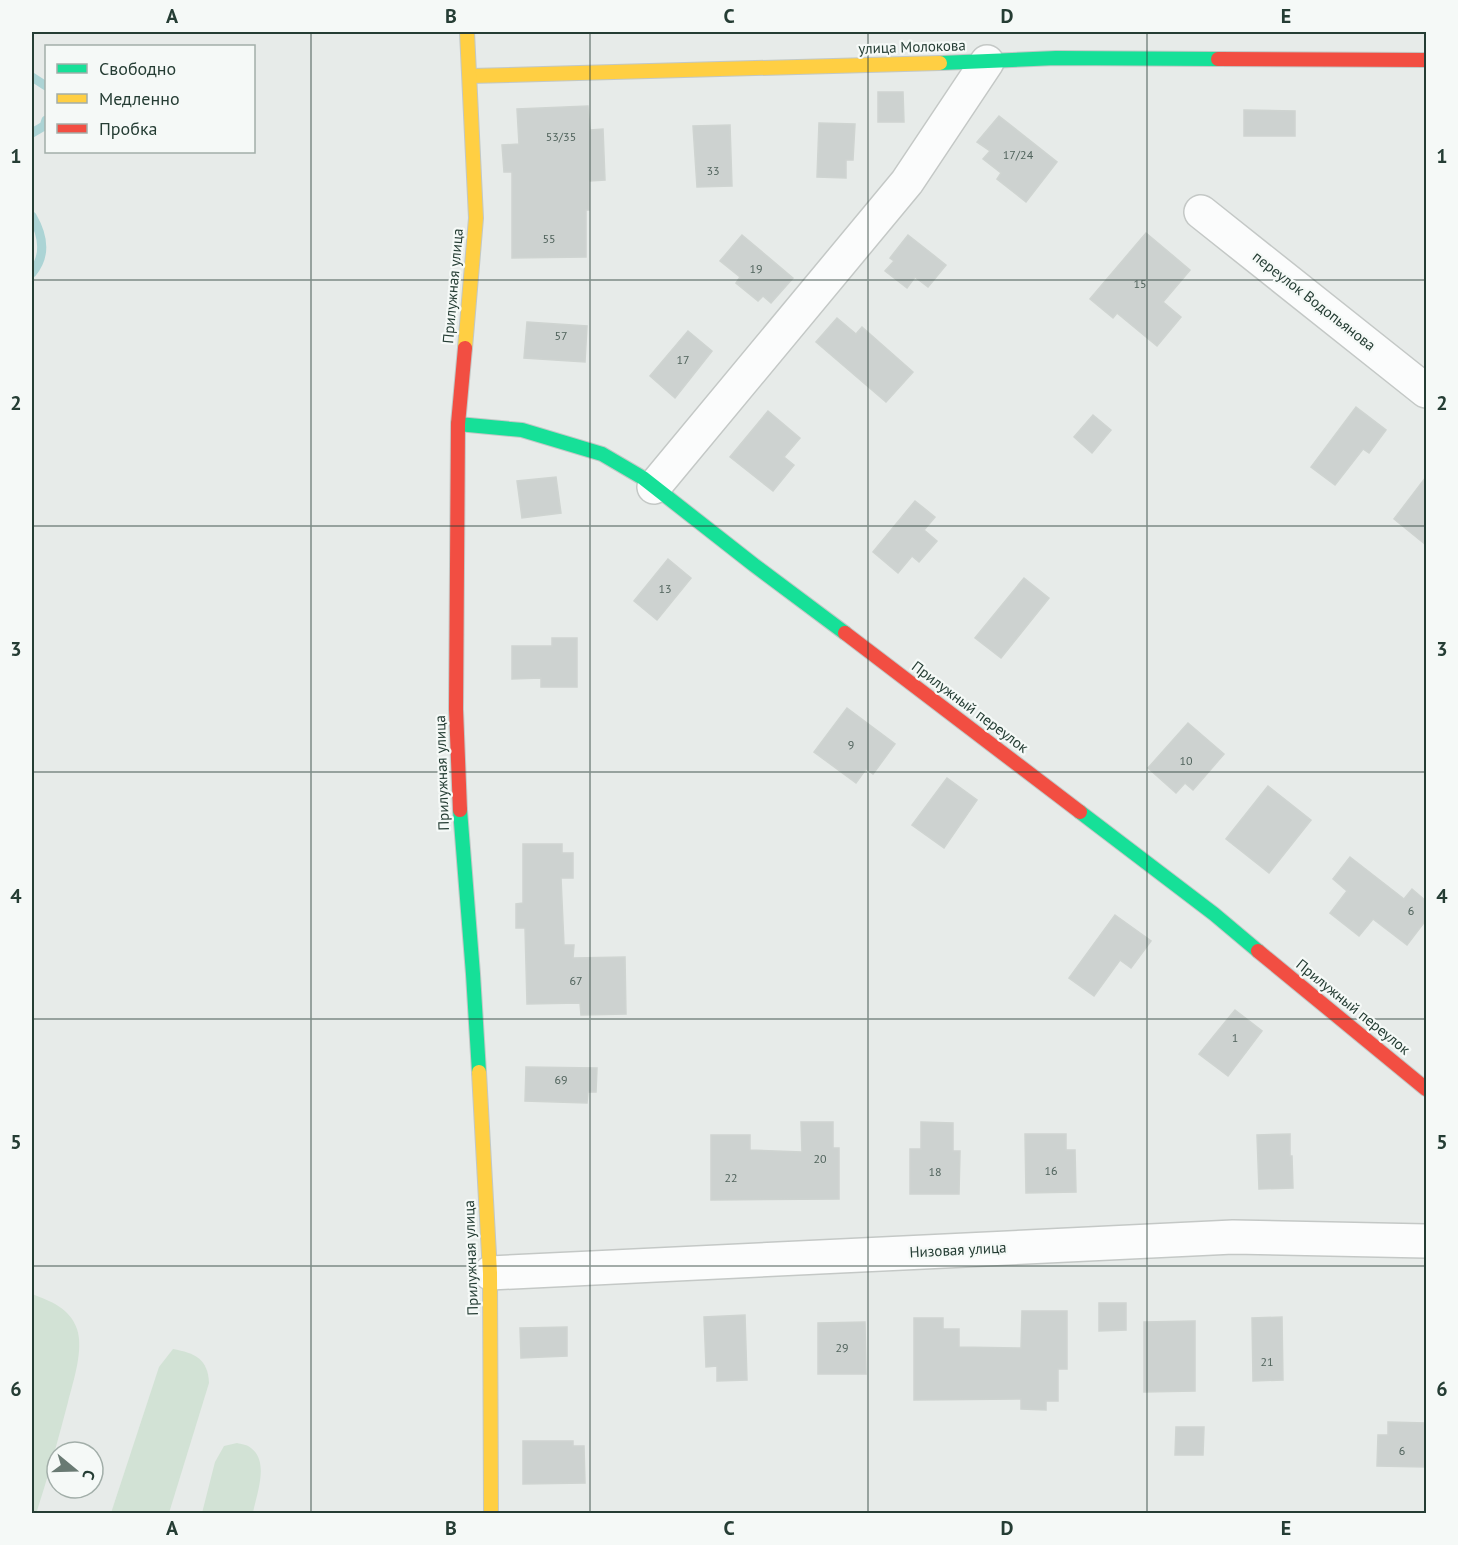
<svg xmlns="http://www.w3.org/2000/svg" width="1458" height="1545" font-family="'PT Sans',sans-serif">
<rect width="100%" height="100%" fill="#e7ebe9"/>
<!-- green -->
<g fill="#d2e2d5">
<path d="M32,1294C50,1301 70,1308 77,1329C84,1350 73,1382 68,1402C58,1440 48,1477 36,1514L32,1513Z"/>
<path d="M173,1349C195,1353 208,1359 209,1383L169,1513H111L159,1367Z"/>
<path d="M237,1443C241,1444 248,1445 251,1448C270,1462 256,1495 253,1513H202L215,1462L224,1446Z"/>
</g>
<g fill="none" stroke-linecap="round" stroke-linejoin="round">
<!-- stream -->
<g stroke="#acd4d5" stroke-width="9">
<polyline points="32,77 46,86"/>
<polyline points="32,133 44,126 46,120"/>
<path d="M32,216C43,235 47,255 32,273"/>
</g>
</g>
<!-- building -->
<g fill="#cdd2d0" stroke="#cfd4d1" stroke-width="1.5">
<polygon points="878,92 903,92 904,122 878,122"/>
<polygon points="588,106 590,130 603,129 605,180 589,181 589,210 586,210 586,257 512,258 512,172 504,172 502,145 519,144 517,109"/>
<polygon points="1244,110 1295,111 1295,136 1244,136"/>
<polygon points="999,116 1057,162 1026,202 997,179 1001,173 983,159 990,151 977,142"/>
<polygon points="819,123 855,124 853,160 846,160 846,178 817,177"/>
<polygon points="730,125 732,186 697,187 693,126"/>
<polygon points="1146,233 1190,270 1163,302 1181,317 1157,346 1117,313 1113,318 1090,299"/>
<polygon points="742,235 793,278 771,303 763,296 758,301 736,283 740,277 720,261"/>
<polygon points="908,235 946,265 928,287 915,277 907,288 885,271 894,261 890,258"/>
<polygon points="837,318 856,334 862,327 913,372 886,402 816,342"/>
<polygon points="527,322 587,326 585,362 524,358"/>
<polygon points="688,331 712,351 675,398 650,376"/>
<polygon points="1356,407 1386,430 1369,453 1363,449 1335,485 1311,467"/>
<polygon points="768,411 800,438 784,457 794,465 773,491 730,457"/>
<polygon points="1093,415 1111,430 1092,453 1074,437"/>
<polygon points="556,477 561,513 522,518 517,481"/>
<polygon points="1426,477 1426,545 1394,519"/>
<polygon points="915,501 935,517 924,530 937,541 919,562 912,556 898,573 873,552"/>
<polygon points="668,559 691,578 657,620 634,601"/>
<polygon points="1024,578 1049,598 1001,658 975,638"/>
<polygon points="552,638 577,638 577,687 541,687 541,678 512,679 512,646 552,646"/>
<polygon points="847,708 895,744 873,774 866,769 856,783 814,752"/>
<polygon points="1188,723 1224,754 1193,790 1185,783 1176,793 1148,768"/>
<polygon points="947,778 977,800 944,848 912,825"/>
<polygon points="1268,786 1311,820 1269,873 1226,839"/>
<polygon points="523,844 562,844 562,853 573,853 573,878 561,878 564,945 574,945 573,958 625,957 626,1014 581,1015 580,1003 527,1004 525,928 516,928 516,904 523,903"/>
<polygon points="1350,857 1404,899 1412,889 1426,901 1426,920 1407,945 1373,919 1359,936 1330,913 1347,891 1333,879"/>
<polygon points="1115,915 1151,941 1131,968 1120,960 1094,996 1069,978"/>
<polygon points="1235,1010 1262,1031 1228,1076 1199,1054"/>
<polygon points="526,1067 597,1068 596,1092 588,1092 587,1103 525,1101"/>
<polygon points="801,1122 833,1122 833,1148 839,1148 839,1199 711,1200 711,1135 750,1135 750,1150 802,1152"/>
<polygon points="921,1122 953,1123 953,1151 960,1151 959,1194 910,1194 910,1149 921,1149"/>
<polygon points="1025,1134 1066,1134 1066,1150 1075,1150 1076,1192 1026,1193"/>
<polygon points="1290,1134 1290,1156 1292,1156 1293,1188 1259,1189 1257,1135"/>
<polygon points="1099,1303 1126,1303 1126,1330 1099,1331"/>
<polygon points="1022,1311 1067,1311 1067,1369 1058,1369 1058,1401 1046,1401 1046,1410 1021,1409 1021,1399 914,1400 914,1318 943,1318 943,1329 959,1329 959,1347 1021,1348"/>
<polygon points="745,1315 747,1380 717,1381 717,1366 706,1367 704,1317"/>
<polygon points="1282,1317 1283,1380 1253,1381 1252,1318"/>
<polygon points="1195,1321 1195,1391 1144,1392 1144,1322"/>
<polygon points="865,1322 866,1374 818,1374 818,1323"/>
<polygon points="567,1327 567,1356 521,1358 520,1328"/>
<polygon points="1388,1422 1426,1423 1426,1467 1377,1466 1378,1435 1388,1435"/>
<polygon points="1176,1427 1204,1427 1203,1455 1175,1455"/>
<polygon points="523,1441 573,1441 573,1446 584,1446 585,1483 523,1484"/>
</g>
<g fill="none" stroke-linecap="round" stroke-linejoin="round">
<!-- street casing -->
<g stroke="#c4c8c6" stroke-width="36">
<g id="street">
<polyline points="1201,212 1426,391"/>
<polyline points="654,487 907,182 987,62"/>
<polyline points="490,1273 1233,1237 1426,1241"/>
</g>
</g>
<!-- fast casing -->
<g stroke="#c2c8c6" stroke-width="16">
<g id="fast">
<polyline points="940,63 1056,58 1218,59"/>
<polyline points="458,424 522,430 602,454 643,478 754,565 845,633"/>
<polyline points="460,810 473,974 479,1072"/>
<polyline points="1080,812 1214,914 1258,951"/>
</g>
</g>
<!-- slow casing -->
<g stroke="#c2c8c6" stroke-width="16">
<g id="slow">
<polyline points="470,76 940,63"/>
<polyline points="465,348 476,218 467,32"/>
<polyline points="479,1072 490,1273 491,1514"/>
</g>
</g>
<!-- jam casing -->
<g stroke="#c2c8c6" stroke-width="16">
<g id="jam">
<polyline points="1218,59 1426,60"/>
<polyline points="845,633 1080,812"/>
<polyline points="460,810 456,709 458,424 465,348"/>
<polyline points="1258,951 1426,1089"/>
</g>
</g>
<!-- street -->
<use href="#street" stroke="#fbfcfc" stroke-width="33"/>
<!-- fast -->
<use href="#fast" stroke="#16e098" stroke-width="14"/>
<!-- slow -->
<use href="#slow" stroke="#ffcf43" stroke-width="14"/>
<!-- jam -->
<use href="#jam" stroke="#f24e42" stroke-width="14"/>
</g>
<!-- grid -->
<path fill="none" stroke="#253d34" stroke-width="1.5" stroke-opacity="0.55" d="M311,32V1514M590,32V1514M868,32V1514M1147,32V1514M32,280H1426M32,526H1426M32,772H1426M32,1019H1426M32,1266H1426"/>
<g text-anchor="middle" stroke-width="4.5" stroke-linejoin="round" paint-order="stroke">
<!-- number labels -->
<g font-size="12" fill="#50635c">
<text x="561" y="141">53/35</text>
<text x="1018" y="159">17/24</text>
<text x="713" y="175">33</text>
<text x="549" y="243">55</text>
<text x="756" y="273">19</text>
<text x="1140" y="288">15</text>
<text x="561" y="340">57</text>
<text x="683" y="364">17</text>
<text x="665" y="593">13</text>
<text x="851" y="749">9</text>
<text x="1186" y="765">10</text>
<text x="1411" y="915">6</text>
<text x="576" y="985">67</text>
<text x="1235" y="1042">1</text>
<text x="561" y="1084">69</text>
<text x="820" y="1163">20</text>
<text x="1051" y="1175">16</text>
<text x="935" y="1176">18</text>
<text x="731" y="1182">22</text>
<text x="842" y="1352">29</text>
<text x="1267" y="1366">21</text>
<text x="1402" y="1455">6</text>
</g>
<!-- street labels -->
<g font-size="15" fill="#253d34" stroke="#f5f9f7">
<text transform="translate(912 47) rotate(-2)" y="5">улица Молокова</text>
<text transform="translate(453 286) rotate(-85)" y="5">Прилужная улица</text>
<text transform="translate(1314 301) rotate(38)" y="5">переулок Водопьянова</text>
<text transform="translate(970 707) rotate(37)" y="5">Прилужный переулок</text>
<text transform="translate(442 773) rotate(-92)" y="5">Прилужная улица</text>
<text transform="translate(1353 1007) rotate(39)" y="5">Прилужный переулок</text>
<text transform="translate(958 1250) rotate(-3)" y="5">Низовая улица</text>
<text transform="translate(471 1258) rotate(-92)" y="5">Прилужная улица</text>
</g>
</g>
<!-- border -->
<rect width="1458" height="1545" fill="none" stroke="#f5f9f7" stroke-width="66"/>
<!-- legend -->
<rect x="45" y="45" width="210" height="108" fill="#f5f9f7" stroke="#a2aea9" stroke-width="1.5"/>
<rect x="57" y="64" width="30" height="9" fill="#16e098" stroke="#a2aea9" stroke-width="1.5"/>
<text x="99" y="75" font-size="18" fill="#253d34">Свободно</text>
<rect x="57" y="94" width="30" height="9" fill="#ffcf43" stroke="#a2aea9" stroke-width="1.5"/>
<text x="99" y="105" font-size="18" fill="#253d34">Медленно</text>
<rect x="57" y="124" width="30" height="9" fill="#f24e42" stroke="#a2aea9" stroke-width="1.5"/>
<text x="99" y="135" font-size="18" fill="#253d34">Пробка</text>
<!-- north arrow -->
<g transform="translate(75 1470) rotate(109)"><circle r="28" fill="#f5f9f7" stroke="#a2aea9" stroke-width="1.5"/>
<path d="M0-4.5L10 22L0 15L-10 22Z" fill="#697a73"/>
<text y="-9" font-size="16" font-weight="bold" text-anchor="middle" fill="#253d34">С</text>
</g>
<rect x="33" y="33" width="1392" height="1479" fill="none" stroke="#253d34" stroke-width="2"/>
<g font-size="20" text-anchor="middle" font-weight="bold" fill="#253d34">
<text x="172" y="23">A</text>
<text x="451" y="23">B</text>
<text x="729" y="23">C</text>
<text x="1007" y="23">D</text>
<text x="1286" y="23">E</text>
<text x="16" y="163">1</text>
<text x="1442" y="163">1</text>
<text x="16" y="410">2</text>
<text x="1442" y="410">2</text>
<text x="16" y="656">3</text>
<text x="1442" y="656">3</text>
<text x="16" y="903">4</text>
<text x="1442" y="903">4</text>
<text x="16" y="1149">5</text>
<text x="1442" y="1149">5</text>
<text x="16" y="1396">6</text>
<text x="1442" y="1396">6</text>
<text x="172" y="1535">A</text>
<text x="451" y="1535">B</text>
<text x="729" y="1535">C</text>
<text x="1007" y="1535">D</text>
<text x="1286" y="1535">E</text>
</g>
</svg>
